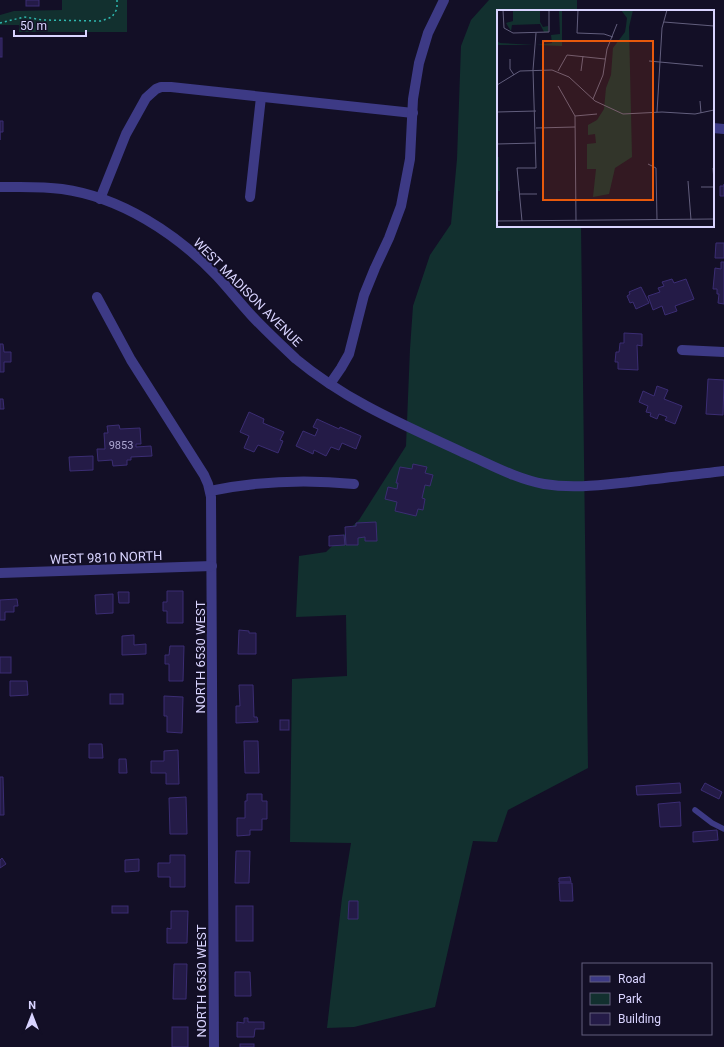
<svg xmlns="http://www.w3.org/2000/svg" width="724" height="1047" font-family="Roboto,sans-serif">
<rect width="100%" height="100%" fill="#130f26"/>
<!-- green -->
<g fill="#12302f">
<polygon points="62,0 127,0 127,32 19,32 19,25 0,25 0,15 14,11 62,10"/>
<polygon points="489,0 577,0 577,11 498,11 498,226 581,226 588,768 508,810 497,842 473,841 435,1007 354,1027 327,1028 342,898 351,843 290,842 292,679 347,676 346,615 296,617 299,556 326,552 359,520 406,446 410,349 413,306 430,255 451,224 457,159 461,46 471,20"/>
</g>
<!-- building -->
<g fill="#241b47" stroke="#3b2d73">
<rect x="26" y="0" width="13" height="6"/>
<rect x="0" y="38" width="2" height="19"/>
<polygon points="0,121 3,121 3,132 0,132 0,140"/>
<polygon points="724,184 724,196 720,196 720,186 724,186"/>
<polygon points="716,243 724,243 724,258 715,258"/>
<polygon points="721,262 724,262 724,304 718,303 719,294 717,294 717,289 713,289 715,268 721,269"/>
<polygon points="672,279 674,283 686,279 694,299 675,306 677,311 665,315 662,306 653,310 648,296 660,292 658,288 664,286 662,282"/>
<polygon points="641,287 649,303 636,309 633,302 630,303 627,296 630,294 629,292"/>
<polygon points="624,333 642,334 642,346 637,345 638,370 618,369 618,362 615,362 616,352 619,352 620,343 624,343"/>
<polygon points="0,344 3,344 4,352 11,352 11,362 4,362 4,372 0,372"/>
<polygon points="708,379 724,380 723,415 706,414"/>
<polygon points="657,386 668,390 664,399 682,406 675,424 665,420 667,417 659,414 657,419 650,416 651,413 646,412 648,406 639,402 643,391 654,396"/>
<polygon points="0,399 3,399 4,409 0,409"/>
<polygon points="249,412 264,419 263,423 284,432 280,440 283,441 278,453 258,445 254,452 244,448 249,436 240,432"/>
<polygon points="317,419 339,429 340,427 361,436 356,449 342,443 339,450 331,447 326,456 314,450 313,454 296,446 303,431 315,436 318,429 313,427"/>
<polygon points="119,425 120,429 140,428 141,444 136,444 136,447 151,446 152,456 131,457 131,460 127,460 127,465 113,466 112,460 98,461 97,449 105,449 104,433 108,433 107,426"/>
<polygon points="93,456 93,470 70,471 69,457"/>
<polygon points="413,464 427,467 425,473 433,475 430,486 425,485 422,498 425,499 423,510 418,509 416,516 395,511 397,502 385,499 388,487 397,489 398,483 396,483 400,467 412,469"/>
<polygon points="376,522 377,541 365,541 365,537 358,538 358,545 346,545 345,527 356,526 356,523"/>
<polygon points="344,535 345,545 329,546 329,536"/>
<polygon points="167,591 183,591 183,623 167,623 167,611 163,611 163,602 167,602"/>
<polygon points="118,592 129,592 129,603 119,603"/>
<polygon points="113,594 113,613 96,614 95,595"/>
<polygon points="17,599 18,606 14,606 14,612 5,612 5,620 0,620 0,600"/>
<polygon points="239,630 249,631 249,633 256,633 256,654 238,654"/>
<polygon points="134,635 134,645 146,644 146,654 122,655 122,636"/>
<polygon points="170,646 184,646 183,681 169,681 169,664 165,664 165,655 169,655"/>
<rect x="0" y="657" width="11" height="16"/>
<polygon points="10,681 27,681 28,695 10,696"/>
<polygon points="239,685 253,685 254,717 257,717 258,722 236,723 236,706 240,706"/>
<rect x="110" y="694" width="13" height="10"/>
<polygon points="164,696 183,697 182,733 167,732 167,716 164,716"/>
<rect x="280" y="720" width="9" height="10"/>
<polygon points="244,741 258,741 259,773 245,773"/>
<polygon points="89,744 102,744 103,758 89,758"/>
<polygon points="178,750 179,784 166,784 166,773 151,773 151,761 164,761 164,751"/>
<polygon points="119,759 126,759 127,773 119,773"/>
<polygon points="0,777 3,777 4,815 0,815"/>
<polygon points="680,783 681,793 637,795 636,786"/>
<polygon points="705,783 722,792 719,799 701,790"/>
<polygon points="247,794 262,794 262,801 267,801 267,819 262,819 262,830 250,830 250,835 237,836 237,818 245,818 245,801 247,801"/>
<polygon points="186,797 187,834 170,834 169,798"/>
<polygon points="680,802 681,826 660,827 658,804"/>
<polygon points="717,830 718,840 693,842 693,832"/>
<polygon points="236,851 250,851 249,883 235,883"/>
<polygon points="170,855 185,855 185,887 170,887 170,877 158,877 158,863 170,863"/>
<polygon points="2,858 6,864 0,868 0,860"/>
<polygon points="139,859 139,871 125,872 125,860"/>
<polygon points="570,877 571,882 559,882 559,878"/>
<polygon points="559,883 572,883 573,901 560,901"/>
<polygon points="349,901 358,901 358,919 348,919"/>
<rect x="112" y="906" width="16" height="7"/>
<rect x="236" y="906" width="17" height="35"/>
<polygon points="171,911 188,911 187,943 167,943 167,928 171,929"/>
<polygon points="174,964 187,964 186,999 173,999"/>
<polygon points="235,972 250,972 251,996 235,996"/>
<polygon points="244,1018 248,1018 248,1022 264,1022 264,1029 255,1029 254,1037 237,1037 237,1022 244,1023"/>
<rect x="172" y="1027" width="16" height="20"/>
<rect x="240" y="1044" width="14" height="3"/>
</g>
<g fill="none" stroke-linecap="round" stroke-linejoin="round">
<!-- path -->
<polyline stroke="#2fb8b0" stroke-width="1.5" stroke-dasharray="2 3" stroke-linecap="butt" points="0,23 24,17 43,20 101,21 112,17 117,9 117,0"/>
<!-- service -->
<polyline stroke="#3d3a85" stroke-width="5.5" points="695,810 712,823 724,829"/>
<!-- minor -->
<g stroke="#3d3a85" stroke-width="10">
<polyline points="713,128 724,129"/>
<polyline points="250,197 261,97"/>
<polyline points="100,199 126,134 146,98 156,89 161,87 171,87 413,113"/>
<polyline points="97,297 131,360 204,475 208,484 211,497 214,1047"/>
<polyline points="682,350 724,352"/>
<polyline points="330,384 341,368 349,354 364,295 375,268 389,238 401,206 410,159 413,99 419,63 428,33 444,0"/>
<path d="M210,491C258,481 305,479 354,484"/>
<polyline points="0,573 212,566"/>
</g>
<!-- tertiary -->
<path stroke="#3d3a85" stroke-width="10" d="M0,187C20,187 41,186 62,189C120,197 176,233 217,276C229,289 240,303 252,316C266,331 281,345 296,359C348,402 404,425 464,453C490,464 516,479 544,484C573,489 601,485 630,482C661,478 693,475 724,471"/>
</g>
<g text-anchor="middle" stroke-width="4" stroke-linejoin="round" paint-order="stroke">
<!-- number labels -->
<g font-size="11" fill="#aca6d1">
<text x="121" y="449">9853</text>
</g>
<!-- street labels -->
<g font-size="13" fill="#d9d4ff" stroke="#130f26">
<text transform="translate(248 292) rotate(45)" y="5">WEST MADISON AVENUE</text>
<text transform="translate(106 557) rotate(-2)" y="5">WEST 9810 NORTH</text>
<text transform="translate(200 657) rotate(-90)" y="5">NORTH 6530 WEST</text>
<text transform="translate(201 981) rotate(-90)" y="5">NORTH 6530 WEST</text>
</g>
</g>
<!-- overview -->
<g transform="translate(497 10)">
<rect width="217" height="217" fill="#130f26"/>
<path d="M16,0H43V12L46,17L51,16V22H47L43,14L15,15L14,21L9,13L16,11ZM62,0H65V36L40,35L55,33L54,25L63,24ZM124,0H136L132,17L135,147L118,158L112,184L96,187L99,159H90V134L99,133L98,124L91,125V115L100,110L107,99L109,78L114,65L116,38L128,22L129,16L130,8ZM0,31L3,33L37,35H0ZM0,147H2L3,181H0Z" fill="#12302f"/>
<path fill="none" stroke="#625e7d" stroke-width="1" d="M6,0L7,18M81,0L80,23L107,24L116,27M167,12L217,16M7,18L16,23L52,22V0M13,49V59L17,65M152,51L206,56M61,61L70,45L108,49M84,61L86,46M0,75L23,61L55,60L72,67L98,91L126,104L165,102L198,104L217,100M61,76L78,106L79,211M96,89L106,65L110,39L120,14M203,91L204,103M0,102L39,101M160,102L165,18L170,0M78,106L100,104M39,118L78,117M0,134L39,133M151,154L159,158L160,210M216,158L217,171M191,171L194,210M204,177H217M23,184H40M0,211L217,209M25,211L20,158H39L36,60L39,23"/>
<path fill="#e8590c" fill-opacity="0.15" stroke="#e8590c" stroke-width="2" d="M46,31H156V190H46Z"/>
<rect width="217" height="217" fill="none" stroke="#d9d4ff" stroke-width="2"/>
</g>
<!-- legend -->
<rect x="582" y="963" width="130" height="72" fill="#130f26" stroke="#625e7d"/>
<rect x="590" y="976" width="20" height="6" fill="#3d3a85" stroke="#625e7d"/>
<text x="618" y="983" font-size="12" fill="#d9d4ff">Road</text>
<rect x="590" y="993" width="20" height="12" fill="#12302f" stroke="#625e7d"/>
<text x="618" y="1003" font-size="12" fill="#d9d4ff">Park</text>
<rect x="590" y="1013" width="20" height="12" fill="#241b47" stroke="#625e7d"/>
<text x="618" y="1023" font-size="12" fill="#d9d4ff">Building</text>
<!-- north arrow -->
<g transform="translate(32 1015)" stroke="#130f26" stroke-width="3" paint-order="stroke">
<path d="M0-3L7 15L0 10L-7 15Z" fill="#d9d4ff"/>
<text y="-6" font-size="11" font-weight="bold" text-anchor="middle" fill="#d9d4ff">N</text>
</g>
<!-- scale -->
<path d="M14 30v6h72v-6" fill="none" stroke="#d9d4ff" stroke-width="2"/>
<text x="20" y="30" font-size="12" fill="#d9d4ff" stroke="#130f26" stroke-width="3" paint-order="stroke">50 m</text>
</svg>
